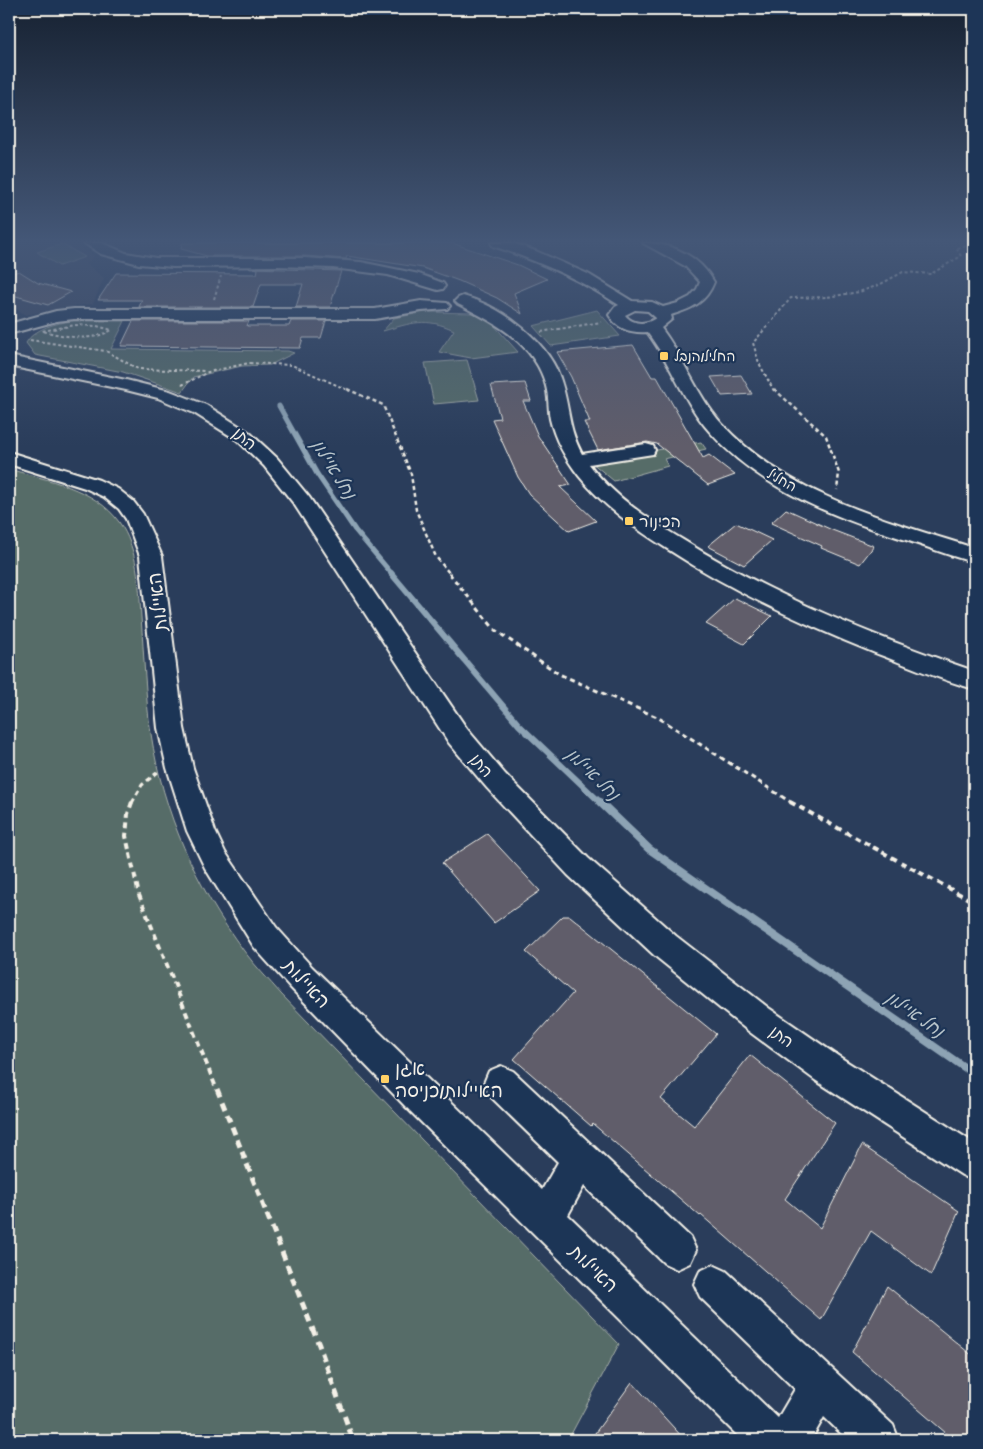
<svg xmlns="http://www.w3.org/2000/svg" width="983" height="1449" font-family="'Gochi Hand','Playpen Sans Hebrew',sans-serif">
<rect width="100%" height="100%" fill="#2a3d5b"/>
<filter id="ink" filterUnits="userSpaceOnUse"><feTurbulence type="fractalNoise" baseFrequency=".02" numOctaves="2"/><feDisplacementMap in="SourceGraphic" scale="10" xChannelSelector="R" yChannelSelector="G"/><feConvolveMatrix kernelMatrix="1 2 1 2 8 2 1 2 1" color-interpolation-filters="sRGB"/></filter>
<g filter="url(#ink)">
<!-- built -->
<polygon fill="#3a4760" points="9,243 73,243 94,256 87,264 104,278 93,304 61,308 26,315 9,305"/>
<!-- green -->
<g fill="#576c68" stroke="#a6aea8">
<polygon points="62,244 85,257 59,266 37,252"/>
<polygon points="597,310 620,336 551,346 533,326"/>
<path d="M426,312L472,313L492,323L518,352L471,358L439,352L454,330C426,317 411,323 383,331L394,318Z"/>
<path d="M72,321H125L111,349L288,351L294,353L270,365L242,366L193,377L182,392L123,372L35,355L26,343C34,328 57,323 72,321Z"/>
<polygon points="467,360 479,400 434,404 425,363"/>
<polygon points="701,442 706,449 664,459 668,466 614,481 591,462"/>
<path d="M9,469C46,480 95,488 119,522C138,548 139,585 141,617C144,655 145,695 151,734C163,812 196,887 244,951C255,966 269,980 281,994L619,1344L568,1440H9Z"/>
</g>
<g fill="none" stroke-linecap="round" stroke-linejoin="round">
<!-- stream-far2 -->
<polyline stroke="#8da3b4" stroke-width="5" points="279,406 317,474 355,530 392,574"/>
<!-- stream-far1 -->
<polyline stroke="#8da3b4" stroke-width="6" points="391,573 519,725 601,803"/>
<!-- stream -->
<polyline stroke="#8da3b4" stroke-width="8" points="600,802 649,849 974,1074"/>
</g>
<!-- building -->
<g fill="#605d6b" stroke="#f4f1e8">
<polygon points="182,243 452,243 518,265 547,279 514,293 522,314 497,298 459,281 423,268 347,256 346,259 305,256 207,256 181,249"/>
<polygon points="253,268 341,271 330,307 296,307 303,284 261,284 253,307 139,307 142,300 98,300 116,273 257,274 258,269"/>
<polygon points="19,271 38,283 71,292 48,305 9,294 9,274"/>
<polygon points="133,321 249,321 247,326 289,326 291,321 326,321 321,338 303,338 300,348 121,346"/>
<polygon points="633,345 652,377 657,377 703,458 709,455 735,475 708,485 657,444 647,442 598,450 584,422 590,422 571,377 557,352"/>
<polygon points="741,375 752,394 722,396 711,377"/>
<polygon points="525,383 531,401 523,401 538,436 571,485 560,487 596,521 569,531 529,494 518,477 492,419 500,418 491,385"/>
<polygon points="786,509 832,530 874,546 860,564 821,548 822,546 771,523"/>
<polygon points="736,523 772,540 744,565 708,546"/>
<polygon points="735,598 772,616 744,644 706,624"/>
<polygon points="487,834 540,891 494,923 442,863"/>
<polygon points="563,916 570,916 716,1034 661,1099 694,1126 750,1055 835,1123 785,1199 820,1228 862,1145 959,1211 931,1275 871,1231 821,1320 701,1215 700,1216 593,1124 591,1126 514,1059 573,993 526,952"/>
<polygon points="887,1286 974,1357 974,1431 970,1440 954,1440 852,1352"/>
<polygon points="632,1382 685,1440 590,1440"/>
</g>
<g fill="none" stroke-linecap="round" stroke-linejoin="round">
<!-- minor casing -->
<g stroke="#f4f1e8" stroke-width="4">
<g id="minor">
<polygon points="84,243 102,243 126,253 156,258 305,258 361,262 419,274 443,283 445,286 443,289 438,290 388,275 333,268 278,266 173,267 139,264 101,254"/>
<path d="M491,243H513L538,252L588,274L632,301L652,302L663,307L678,303L690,297L697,289L700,282L685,266L643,243C673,243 699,256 714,282C706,303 691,309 671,315L672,319L661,328C684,358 697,396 722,424C787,495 886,520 974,548V562C952,557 931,548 909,541C837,518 760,490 709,431C683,401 671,363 647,332C631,333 618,330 609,315L615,307L619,305C580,279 538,261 493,246ZM635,310L648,311L656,318C646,325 633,325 625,315Z"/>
<path d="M463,296C503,307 551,343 562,384C570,410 568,428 582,454L646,444L653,446L655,450L653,454L589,464C614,497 648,519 683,540C774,597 873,636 974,671V689C941,680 907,665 875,653C803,624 734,592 669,550C636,529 604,507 579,476C566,459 555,441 550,419C548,408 549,397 546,386C535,343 494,322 458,304L455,301L458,298Z"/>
<polygon points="421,301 447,303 450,306 447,309 421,311 375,319 74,319 57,321 9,334 9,324 56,311 74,309 375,309"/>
<polygon points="9,356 126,380 170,391 206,405 250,433 277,458 309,497 467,729 505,774 588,858 676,936 770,1009 838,1056 974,1143 974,1181 962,1175 815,1080 747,1030 655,956 568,875 487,788 449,743 294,504 264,466 237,440 194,413 158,398 126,390 9,366"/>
<polygon points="9,452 99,480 118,489 133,501 143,514 162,556 184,728 193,768 215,831 225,852 276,927 312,967 542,1190 558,1162 489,1095 484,1083 489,1071 501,1066 513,1071 690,1237 696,1250 690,1263 677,1269 664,1263 584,1186 568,1215 778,1418 795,1389 700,1297 694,1284 700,1271 713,1265 726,1271 893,1425 899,1440 848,1440 824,1417 811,1440 742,1440 406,1107 290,987 254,947 205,868 187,831 167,768 158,728 140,556 126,519 119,509 104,497 85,488 9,464"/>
</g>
</g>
<!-- path-far4 -->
<g stroke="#f4f1e8" stroke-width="2" stroke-dasharray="3 2.5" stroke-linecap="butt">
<polyline points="214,299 221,276"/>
<path d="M75,325L97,326L112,330C89,343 66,336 42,331Z"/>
<polyline points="541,332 601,322"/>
<polyline points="30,340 106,351 138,369 206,371"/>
<polyline points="182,385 208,372 249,363 292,365 350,391"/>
<polyline points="774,391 759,363 753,343 791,298 827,297 859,292 879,285 903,272 931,274 961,256 956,248 974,245"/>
</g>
<!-- path-far3 -->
<g stroke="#f4f1e8" stroke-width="2.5" stroke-dasharray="4 3" stroke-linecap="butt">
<polyline points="347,389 383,405 411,474 416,510 436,557 450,574"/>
<polyline points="774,389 826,436 839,473 837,490"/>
</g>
<!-- path-far2 -->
<g stroke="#f4f1e8" stroke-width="3" stroke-dasharray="5 4" stroke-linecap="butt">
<polyline points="449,573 495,630 559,674 659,718 792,803"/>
<polyline points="132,803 142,785 158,772"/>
</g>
<!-- path-far1 -->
<g stroke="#f4f1e8" stroke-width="4" stroke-dasharray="6 4.5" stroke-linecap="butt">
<polyline points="132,802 128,814 126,836 139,895 217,1090"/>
<polyline points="790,802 974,902"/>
</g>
<!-- path -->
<polyline stroke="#f4f1e8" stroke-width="5" stroke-dasharray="8 5.5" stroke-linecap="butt" points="217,1089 319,1345 353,1440"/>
<!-- minor -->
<use href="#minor" fill="#1d3557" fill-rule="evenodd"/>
</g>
</g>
<!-- sky -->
<linearGradient id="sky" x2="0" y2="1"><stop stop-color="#172232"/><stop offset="0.54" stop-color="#445777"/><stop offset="1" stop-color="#445777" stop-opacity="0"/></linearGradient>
<rect width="983" height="446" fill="url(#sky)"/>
<!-- markers -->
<g fill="#ffd166" stroke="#1d3557" stroke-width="2">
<rect x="659" y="351" width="10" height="10" rx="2.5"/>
<rect x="624" y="516" width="10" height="10" rx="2.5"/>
<rect x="380" y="1074" width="10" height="10" rx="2.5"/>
</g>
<g text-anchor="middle" stroke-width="4.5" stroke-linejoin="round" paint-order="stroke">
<!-- far-poi labels -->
<g font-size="14" fill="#f4f1e8" stroke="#1d3557" text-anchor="start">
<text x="674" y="361">החליל/הנבל</text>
</g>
<!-- far-street labels -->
<g font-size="14" fill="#f4f1e8" stroke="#1d3557">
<text transform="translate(782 480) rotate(29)" y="5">החליל</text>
</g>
<!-- street labels -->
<g font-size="16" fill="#f4f1e8" stroke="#1d3557">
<text transform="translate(245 438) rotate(40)" y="6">התן</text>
<text transform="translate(482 765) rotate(50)" y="6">התן</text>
<text transform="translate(782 1036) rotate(36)" y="6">התן</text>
</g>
<!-- poi labels -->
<g font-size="16" fill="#f4f1e8" stroke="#1d3557" text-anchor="start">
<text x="639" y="527">הכינור</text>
</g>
<!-- water labels -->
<g font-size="18" font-style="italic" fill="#b8c4ca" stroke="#1d3557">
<text transform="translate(334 469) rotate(58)" y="6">נחל איילון</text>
<text transform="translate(593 774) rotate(44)" y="6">נחל איילון</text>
<text transform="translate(915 1014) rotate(35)" y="6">נחל איילון</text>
</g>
<!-- near-street labels -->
<g font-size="19" fill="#f4f1e8" stroke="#1d3557">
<text transform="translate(157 602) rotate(-97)" y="7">האיילות</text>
<text transform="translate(307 983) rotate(47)" y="7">האיילות</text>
<text transform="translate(594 1268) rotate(44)" y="7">האיילות</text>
</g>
<!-- near-poi labels -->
<g font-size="19" fill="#f4f1e8" stroke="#1d3557" text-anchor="start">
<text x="395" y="1075">אגן<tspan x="395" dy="22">האיילות/כניסה</tspan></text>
</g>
</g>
<!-- margin -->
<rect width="983" height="1449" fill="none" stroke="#1d3557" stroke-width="30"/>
<rect x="15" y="15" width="953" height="1419" fill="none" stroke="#f4f1e8" stroke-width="2" filter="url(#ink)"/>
</svg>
